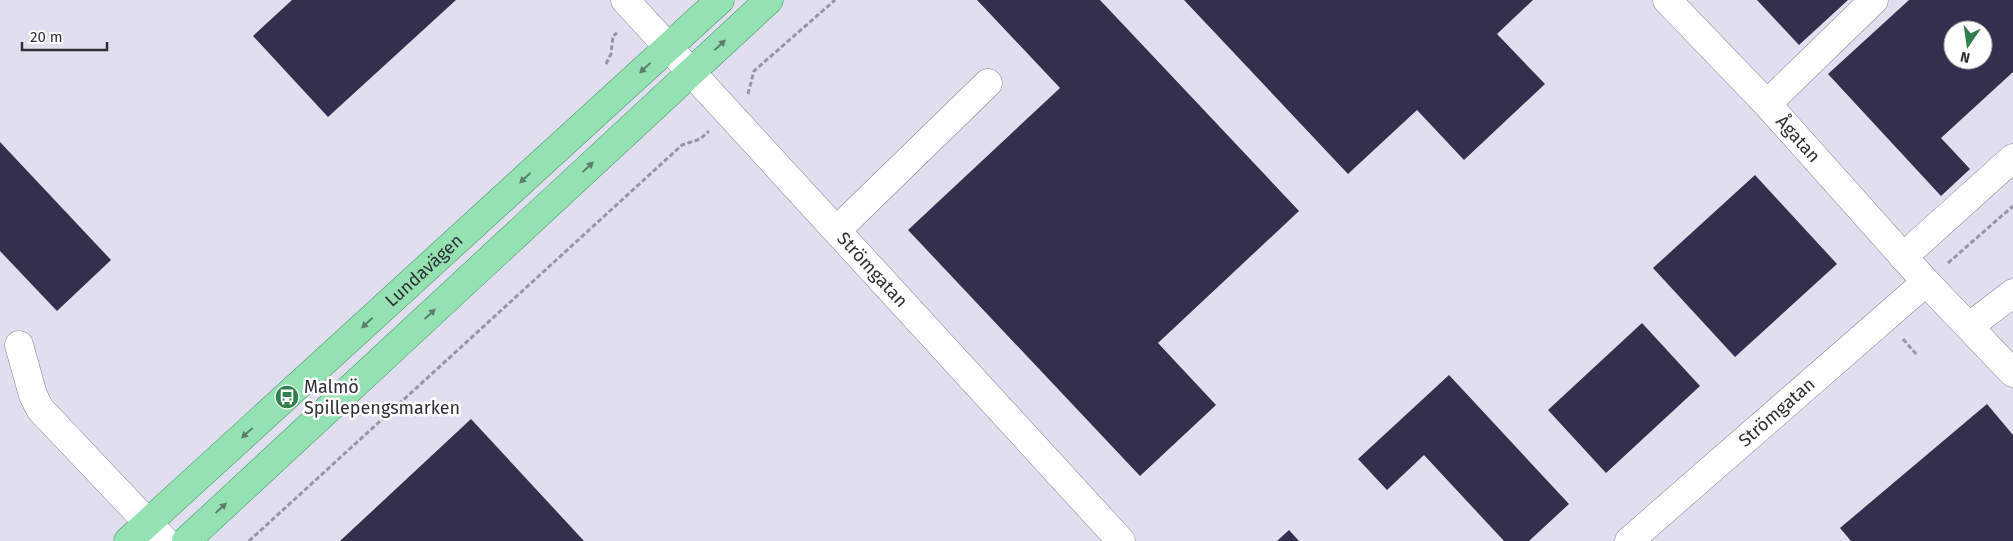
<svg xmlns="http://www.w3.org/2000/svg" width="2013" height="541" font-family="'Fira Sans',sans-serif">
<rect width="100%" height="100%" fill="#e1dfef"/>
<!-- building -->
<g fill="#342f4c" fill-rule="evenodd">
<polygon points="292,0 456,0 328,117 253,36"/>
<polygon points="977,0 1100,0 1299,211 1158,343 1216,405 1140,476 908,230 1060,88"/>
<polygon points="1184,0 1533,0 1497,34 1545,84 1464,160 1417,110 1348,174"/>
<polygon points="1757,0 1848,0 1799,45"/>
<path d="M1909,0H2013V72L1941,138L1970,169L1941,196L1828,74ZM1953,30H1983V60H1953Z"/>
<polygon points="0,142 111,260 57,311 0,251"/>
<polygon points="1755,175 1837,264 1735,357 1653,268"/>
<polygon points="1642,323 1700,386 1606,473 1548,410"/>
<polygon points="1449,375 1569,504 1529,541 1504,541 1424,455 1387,490 1358,459"/>
<polygon points="1987,404 2013,435 2013,541 1851,541 1840,528"/>
<polygon points="471,419 584,541 340,541"/>
<polygon points="1289,530 1299,541 1277,541"/>
</g>
<g fill="none" stroke-linecap="round" stroke-linejoin="round">
<!-- minor casing -->
<g stroke="#878694" stroke-width="29">
<g id="minor">
<path id="s1" d="M625,0L1121,541"/>
<path id="s2" d="M1667,0L1767,104L1926,282L2013,373"/>
<polyline points="1767,104 1874,0"/>
<polyline points="837,230 988,83"/>
<polyline points="1903,257 2013,158"/>
<polyline points="1970,326 2013,293"/>
<polyline points="19,345 33,395 40,409 165,541"/>
<path id="s3" d="M1629,541L1926,282"/>
</g>
</g>
<!-- major casing -->
<g stroke="#429665" stroke-width="29">
<g id="major">
<path id="s4" d="M128,541L720,0"/>
<polyline points="186,541 769,0"/>
</g>
</g>
<!-- path -->
<g stroke="#9796a2" stroke-width="3" stroke-dasharray="5 2.5" stroke-linecap="butt">
<polyline points="606,64 611,54 613,36 617,33"/>
<polyline points="748,94 754,71 835,0"/>
<polyline points="1948,263 2013,206"/>
<polyline points="1903,339 1917,355"/>
<polyline points="249,541 682,145 700,139 709,131"/>
</g>
<!-- minor -->
<use href="#minor" stroke="#fff" stroke-width="28"/>
<!-- major -->
<use href="#major" stroke="#94e1b2" stroke-width="28"/>
</g>
<!-- one-way arrows -->
<defs><path id="oneway-solid" d="M-6-.8H1V-3.2L6.5 0L1 3.2V.8H-6Z" transform="scale(1.25)"/></defs>
<g fill="#5c7f6d">
<use href="#oneway-solid" transform="translate(720 45) rotate(-43)"/>
<use href="#oneway-solid" transform="translate(645 68) rotate(137)"/>
<use href="#oneway-solid" transform="translate(588 167) rotate(-43)"/>
<use href="#oneway-solid" transform="translate(525 178) rotate(137)"/>
<use href="#oneway-solid" transform="translate(430 314) rotate(-43)"/>
<use href="#oneway-solid" transform="translate(367 323) rotate(137)"/>
<use href="#oneway-solid" transform="translate(247 433) rotate(138)"/>
<use href="#oneway-solid" transform="translate(221 508) rotate(-43)"/>
</g>
<!-- icons -->
<defs>
<g id="bus-disc" transform="scale(1.25)"><circle r="9.5" fill="#317e4e" stroke="#fff"/><path d="M-5-6H5V4H4V6H2V4H-2V6H-4V4H-5ZM-3.5-4V0h7V-4ZM-3.5 1.2v1.5H-2V1.2ZM2 1.2v1.5H3.5V1.2Z" fill="#fff"/></g>
</defs>
<g fill-rule="evenodd">
<use href="#bus-disc" x="287" y="397"/>
</g>
<g text-anchor="middle" stroke-width="5" stroke-linejoin="round" paint-order="stroke">
<!-- street labels -->
<g font-size="18" fill="#2f2f35" stroke="#fff">
<text dy="6" stroke="none"><textPath href="#s2" startOffset="191">Ågatan</textPath></text>
<text dy="6" stroke="none"><textPath href="#s1" startOffset="366">Strömgatan</textPath></text>
<text dy="6" stroke="none"><textPath href="#s4" startOffset="401">Lundavägen</textPath></text>
<text dy="6" stroke="none"><textPath href="#s3" startOffset="196">Strömgatan</textPath></text>
</g>
<!-- poi labels -->
<g font-size="18" fill="#2f2f35" stroke="#fff" text-anchor="start">
<text x="304" y="393">Malmö<tspan x="304" dy="21">Spillepengsmarken</tspan></text>
</g>
</g>
<!-- north arrow -->
<g transform="translate(1968 45) rotate(193)"><circle r="24" fill="#ffffff" stroke="#acacae"/>
<path d="M0-4L9 19L0 12L-9 19Z" fill="#317e4e"/>
<text y="-8" font-size="14" font-weight="bold" text-anchor="middle" fill="#2f2f35">N</text>
</g>
<!-- scale -->
<path d="M22 42v8h85v-8" fill="none" stroke="#2f2f35" stroke-width="2.5"/>
<text x="30" y="42" font-size="15" fill="#2f2f35" stroke="#ffffff" stroke-width="4" paint-order="stroke">20 m</text>
</svg>
